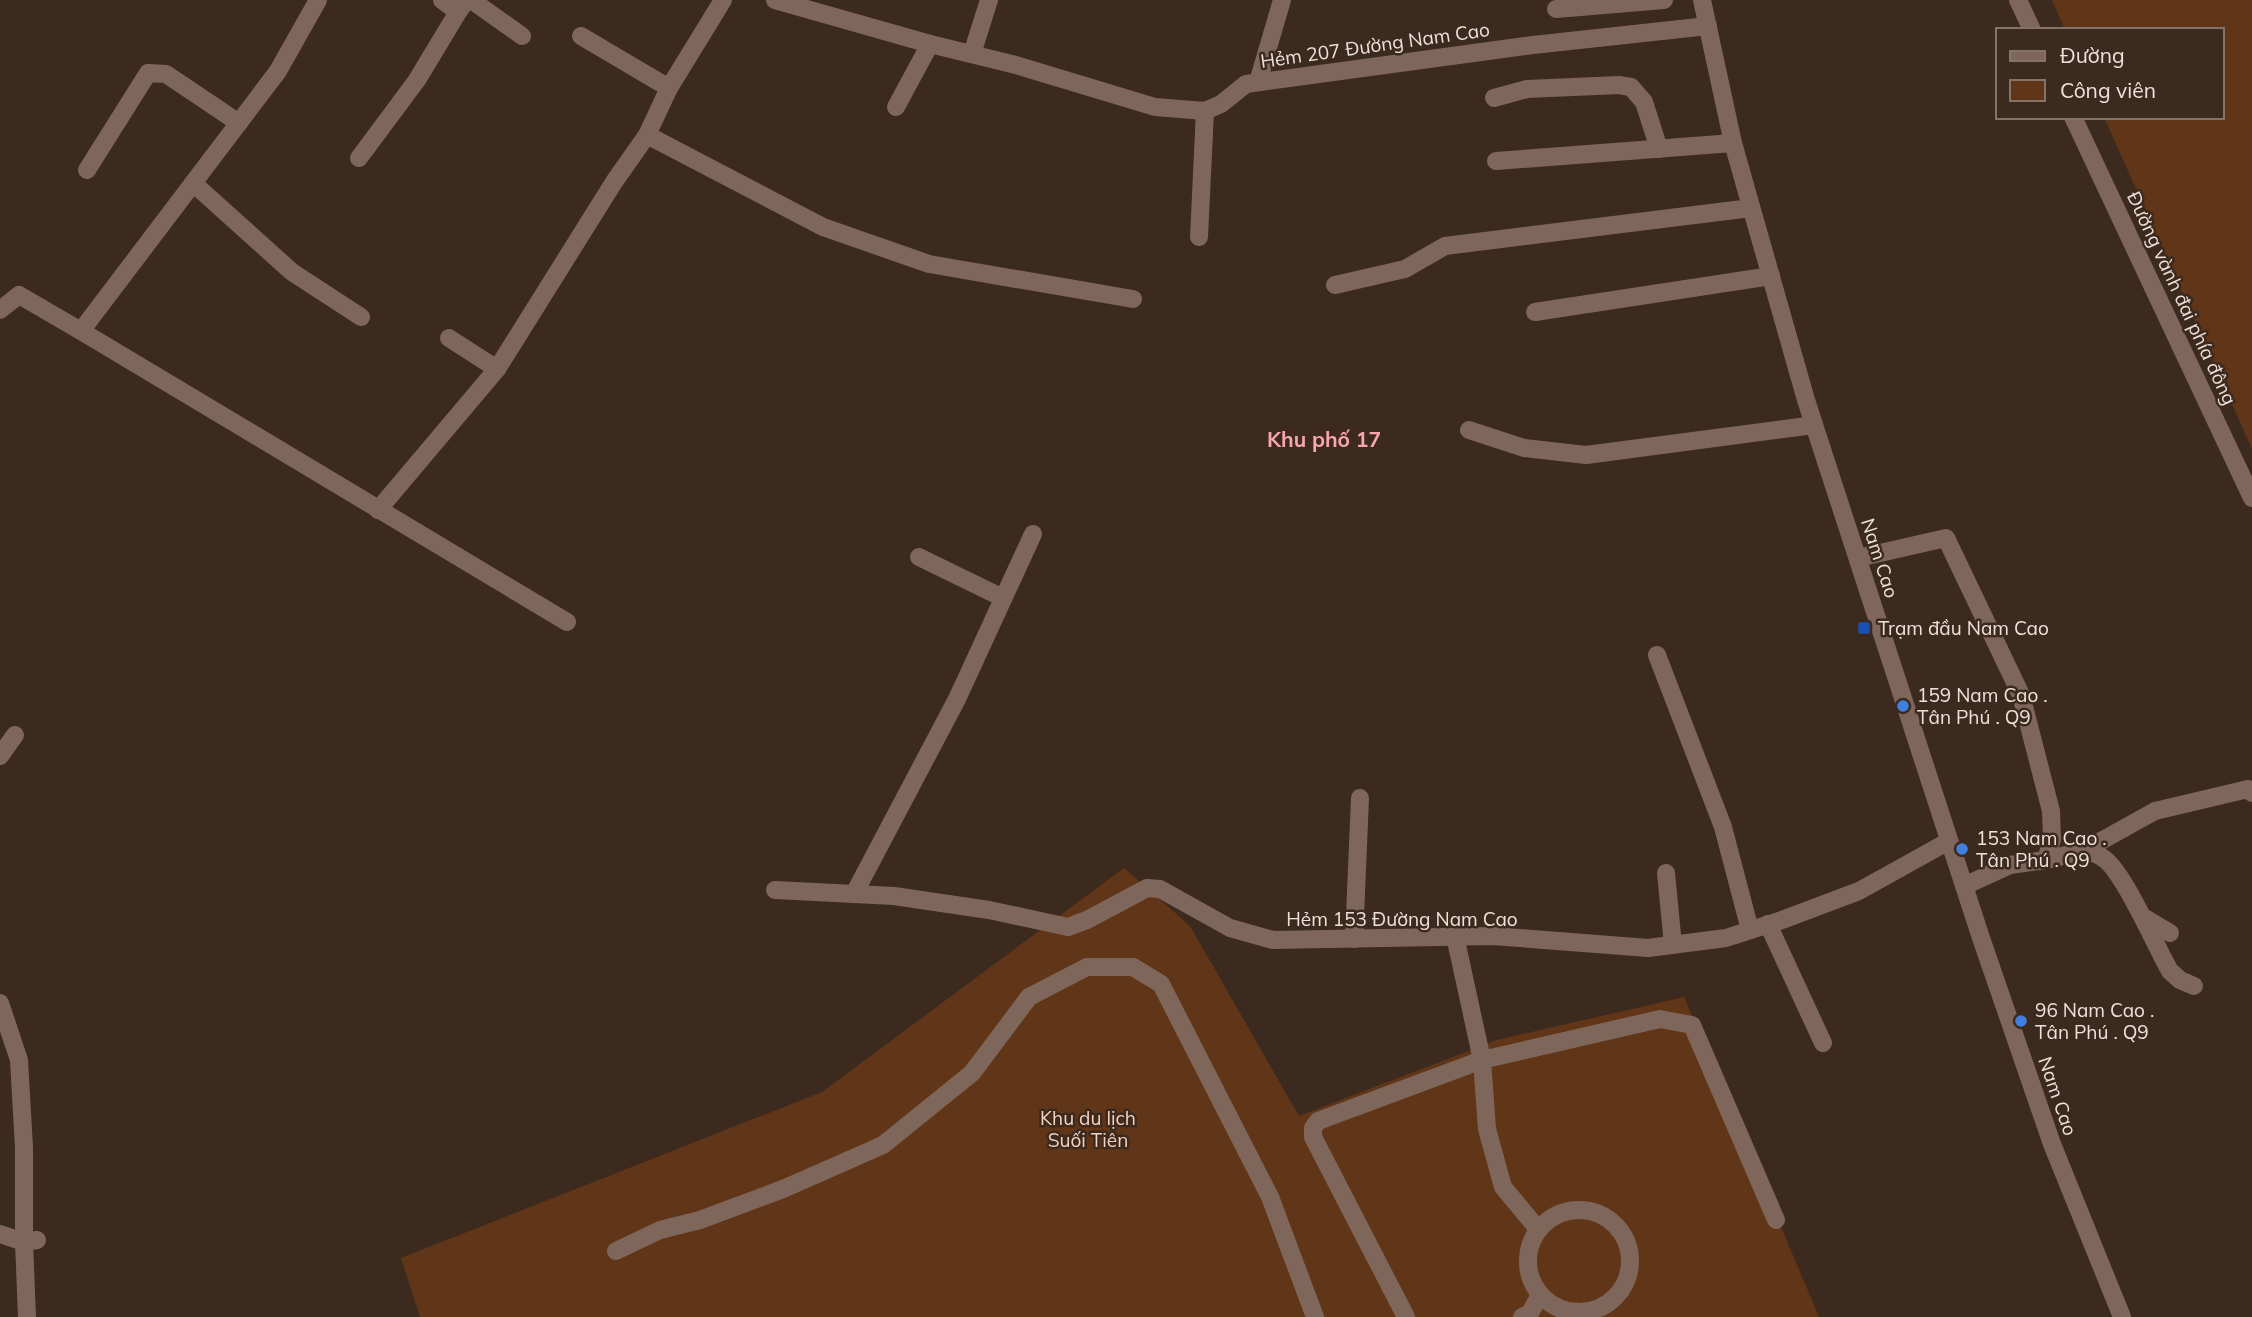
<svg xmlns="http://www.w3.org/2000/svg" width="2252" height="1317" font-family="Mulish,sans-serif">
<rect width="100%" height="100%" fill="#3d2a1e"/>
<!-- green -->
<g fill="#613517">
<polygon points="2052,0 2252,0 2252,449 2104,117 2222,117 2222,30 2065,30"/>
<polygon points="1124,868 1190,926 1299,1116 1497,1040 1684,997 1819,1317 420,1317 401,1258 822,1092"/>
</g>
<g fill="none" stroke-linecap="round" stroke-linejoin="round">
<!-- minor -->
<g stroke="#7e675a" stroke-width="18">
<polyline points="442,0 458,12 466,1 474,2 522,36"/>
<polyline points="775,0 930,44 1016,65 1155,107 1205,111 1221,104 1246,84 1533,45 1708,26"/>
<polyline points="1702,0 1733,143 1806,400 1981,938 2052,1144 2122,1317"/>
<polyline points="2018,0 2032,30"/>
<polyline points="1556,9 1664,0"/>
<polyline points="581,36 669,88"/>
<polyline points="972,54 989,0"/>
<polyline points="1258,82 1282,0"/>
<polyline points="1494,98 1527,89 1619,85 1631,87 1644,102 1659,149"/>
<polyline points="896,107 930,44"/>
<polyline points="2073,117 2252,498"/>
<polyline points="647,135 823,227 929,264 1133,299"/>
<polyline points="359,158 417,80 458,12"/>
<polyline points="1496,161 1733,143"/>
<polyline points="87,170 148,73 166,74 239,123"/>
<polyline points="193,183 292,272 361,317"/>
<polyline points="1199,237 1205,111"/>
<polyline points="1335,285 1405,269 1445,246 1751,208"/>
<polyline points="0,310 19,295 81,331 567,622"/>
<polyline points="1535,312 1771,276"/>
<polyline points="81,331 278,71 318,0"/>
<polyline points="449,338 497,369"/>
<polyline points="1469,430 1524,448 1586,455 1814,425"/>
<polyline points="378,510 497,369 614,182 647,135 669,88 723,0"/>
<polyline points="919,557 1003,598"/>
<polyline points="1858,558 1946,538 2021,695 2051,811 2052,839 2046,860 2010,865 1964,886"/>
<polyline points="1657,655 1723,827 1750,930"/>
<polyline points="0,756 15,735"/>
<path d="M2083,851C2090,852 2097,853 2103,858C2123,870 2156,947 2170,971L2180,980L2194,986"/>
<polyline points="2046,860 2083,851 2155,811 2248,789 2252,793"/>
<polyline points="1666,873 1673,945"/>
<polyline points="775,890 894,896 989,910 1068,927 1087,920 1147,888 1160,889 1230,928 1273,940 1493,936 1648,948 1726,938 1782,920 1859,891 1949,841"/>
<polyline points="854,894 957,699 1033,534"/>
<polyline points="2143,917 2170,933"/>
<polyline points="1768,924 1823,1043"/>
<polyline points="1354,939 1360,798"/>
<polyline points="0,1003 19,1060 24,1148 24,1242 27,1317"/>
<circle cx="1579" cy="1261" r="51"/>
<polyline points="1538,1229 1503,1187 1487,1129 1482,1060 1660,1019 1692,1025 1776,1220"/>
<polyline points="0,1234 24,1242 37,1240"/>
<polyline points="616,1251 660,1230 700,1220 783,1189 883,1145 972,1073 1029,997 1087,967 1133,967 1161,984 1270,1197 1315,1317"/>
<polyline points="1406,1317 1313,1137 1313,1128 1318,1121 1482,1060 1455,936"/>
<polyline points="1522,1317 1530,1313 1540,1295"/>
</g>
</g>
<!-- markers -->
<rect fill="#1a4fb4" stroke="#3d2a1e" stroke-width="2.5" x="1857" y="621" width="14" height="14" rx="3.5"/>
<g fill="#3f7fe0" stroke="#3d2a1e" stroke-width="2.5">
<circle cx="1903" cy="706" r="7"/>
<circle cx="1962" cy="849" r="7"/>
<circle cx="2021" cy="1021" r="7"/>
</g>
<g text-anchor="middle" stroke-width="5" stroke-linejoin="round" paint-order="stroke">
<!-- street labels -->
<g font-size="19" fill="#eee1d9" stroke="#3d2a1e">
<text transform="translate(1375 45) rotate(-8)" y="7">Hẻm 207 Đường Nam Cao</text>
<text transform="translate(2182 298) rotate(65)" y="7">Đường vành đai phía đông</text>
<text transform="translate(1880 558) rotate(72)" y="7">Nam Cao</text>
<text x="1402" y="926">Hẻm 153 Đường Nam Cao</text>
<text transform="translate(2058 1096) rotate(71)" y="7">Nam Cao</text>
</g>
<!-- poi labels -->
<g font-size="19" fill="#eee1d9" stroke="#3d2a1e" text-anchor="start">
<text x="1878" y="635">Trạm đầu Nam Cao</text>
<text x="1917" y="702">159 Nam Cao .<tspan x="1917" dy="22">Tân Phú . Q9</tspan></text>
<text x="1976" y="845">153 Nam Cao .<tspan x="1976" dy="22">Tân Phú . Q9</tspan></text>
<text x="2035" y="1017">96 Nam Cao .<tspan x="2035" dy="22">Tân Phú . Q9</tspan></text>
</g>
<!-- park labels -->
<g font-size="19" fill="#f4d2be" stroke="#3d2a1e">
<text x="1088" y="1125">Khu du lịch<tspan x="1088" dy="22">Suối Tiên</tspan></text>
</g>
<!-- neighbourhood labels -->
<g font-size="21" font-weight="bold" fill="#f8a5b2" stroke="#3d2a1e">
<text x="1324" y="447">Khu phố 17</text>
</g>
</g>
<!-- legend -->
<rect x="1996" y="28" width="228" height="91" fill="#3d2a1e" stroke="#847369" stroke-width="2"/>
<rect x="2010" y="51" width="35" height="10" fill="#7e675a" stroke="#847369" stroke-width="2"/>
<text x="2060" y="63" font-size="21" fill="#eee1d9">Đường</text>
<rect x="2010" y="80" width="35" height="21" fill="#613517" stroke="#847369" stroke-width="2"/>
<text x="2060" y="98" font-size="21" fill="#eee1d9">Công viên</text>
</svg>
